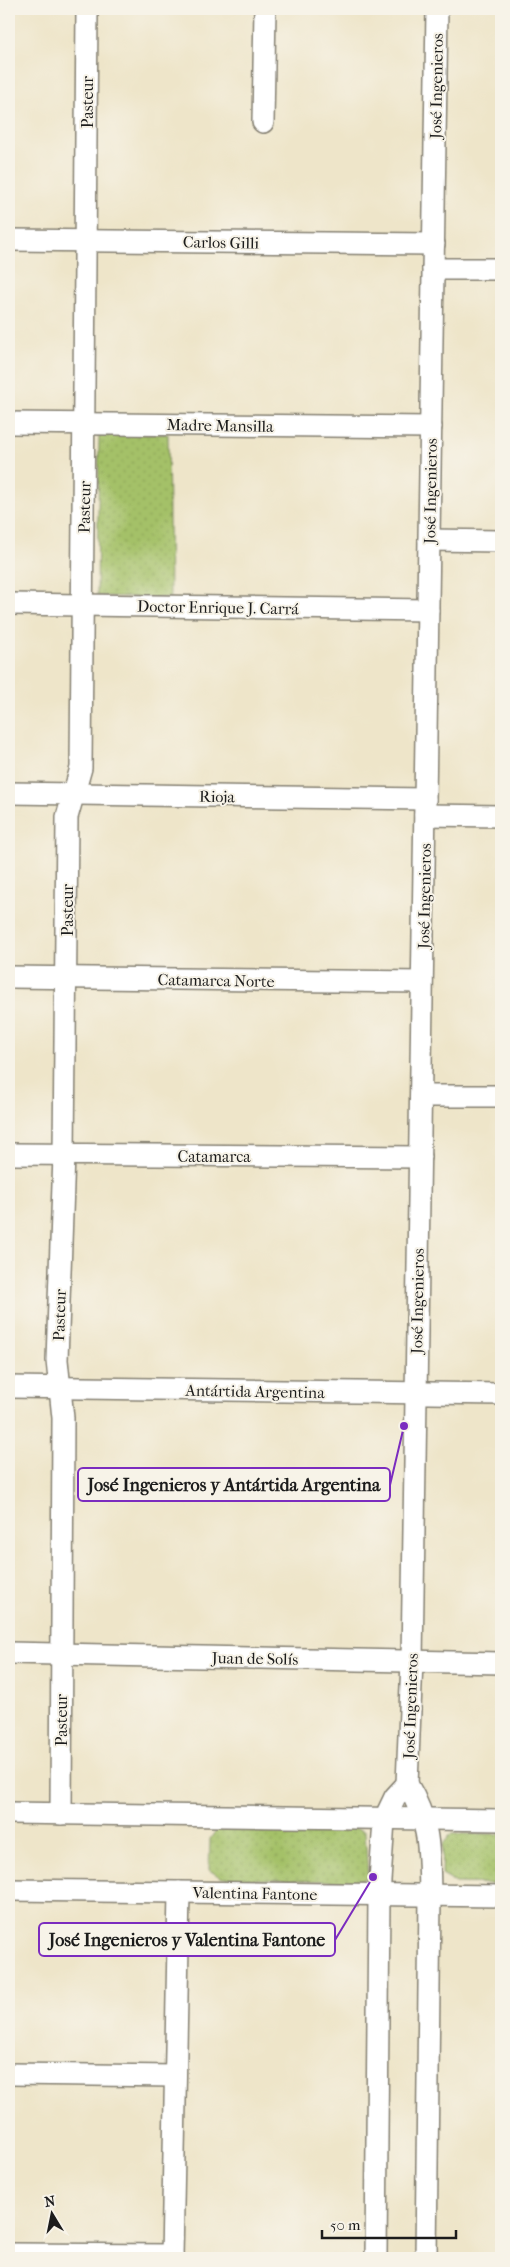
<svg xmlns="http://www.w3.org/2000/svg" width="510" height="2267" font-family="'IM FELL French Canon',serif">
<defs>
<pattern id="park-dots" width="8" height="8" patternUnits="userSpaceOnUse" patternTransform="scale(1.25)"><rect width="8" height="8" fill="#a4c168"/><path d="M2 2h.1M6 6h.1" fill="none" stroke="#8da55a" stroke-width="1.8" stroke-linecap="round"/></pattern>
</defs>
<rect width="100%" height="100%" fill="#f7f3e8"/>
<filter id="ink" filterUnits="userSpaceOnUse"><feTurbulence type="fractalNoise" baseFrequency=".02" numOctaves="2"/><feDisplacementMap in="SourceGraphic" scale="10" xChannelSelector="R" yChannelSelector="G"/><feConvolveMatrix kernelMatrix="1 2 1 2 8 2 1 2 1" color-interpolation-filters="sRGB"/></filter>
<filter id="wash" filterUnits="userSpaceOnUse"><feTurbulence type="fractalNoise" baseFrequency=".0096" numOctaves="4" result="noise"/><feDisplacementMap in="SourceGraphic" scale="20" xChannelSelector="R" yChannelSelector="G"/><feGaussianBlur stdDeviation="1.12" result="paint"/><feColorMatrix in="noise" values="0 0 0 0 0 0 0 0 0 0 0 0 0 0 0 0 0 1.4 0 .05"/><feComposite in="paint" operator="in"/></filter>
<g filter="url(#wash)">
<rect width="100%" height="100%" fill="#eee5c9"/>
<!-- park -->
<g fill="url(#park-dots)" stroke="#606e42">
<polygon points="168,434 170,598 97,596 99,435"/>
<polygon points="354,1828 365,1832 368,1876 358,1882 222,1878 209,1870 210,1839 217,1829"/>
<polygon points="451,1834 501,1834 501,1884 456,1883 442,1875 443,1844"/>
</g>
</g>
<g filter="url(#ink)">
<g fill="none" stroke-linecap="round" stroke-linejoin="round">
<!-- street casing -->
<g stroke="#858072" stroke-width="24">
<g id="street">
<polyline points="263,122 265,9"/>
<polyline points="9,240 434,244"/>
<polyline points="433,269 501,269"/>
<polyline points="9,423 431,427"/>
<polyline points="429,540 501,541"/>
<polyline points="9,604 428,610"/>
<polyline points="9,793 425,799"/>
<polyline points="425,815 501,816"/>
<polyline points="9,977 422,982"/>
<polyline points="421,1096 501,1096"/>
<polyline points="9,1154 420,1157"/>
<polyline points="9,1387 501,1394"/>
<polyline points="9,1653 501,1663"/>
<polyline points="407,1784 412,1661 437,9"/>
<path d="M407,1784C431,1824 429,1851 430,1896L426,2258"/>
<polyline points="9,1813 501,1820"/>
<polyline points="61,1814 63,1418 57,1360 64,1155 67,817 81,768 87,9"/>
<polyline points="9,1890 501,1896"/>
<polyline points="9,2074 175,2076"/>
<polyline points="9,2254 172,2255"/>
<polyline points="172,2258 179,1892"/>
<polyline points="376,2258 379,1896 384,1820 395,1797 407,1784"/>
</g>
</g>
<!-- street -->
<use href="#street" stroke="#fff" stroke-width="21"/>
</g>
</g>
<g text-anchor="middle" stroke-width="4" stroke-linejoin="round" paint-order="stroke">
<!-- street labels -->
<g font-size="16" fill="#1c1c1c" stroke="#f7f3e8">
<text transform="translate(436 86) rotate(-89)" y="6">José Ingenieros</text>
<text transform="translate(87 102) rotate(-90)" y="6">Pasteur</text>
<text transform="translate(221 242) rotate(1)" y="6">Carlos Gilli</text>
<text transform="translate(220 425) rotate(1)" y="6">Madre Mansilla</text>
<text transform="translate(430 491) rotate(-89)" y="6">José Ingenieros</text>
<text transform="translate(84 507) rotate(-89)" y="6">Pasteur</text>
<text transform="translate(218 607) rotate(1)" y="6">Doctor Enrique J. Carrá</text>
<text transform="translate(217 796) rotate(1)" y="6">Rioja</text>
<text transform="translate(424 896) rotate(-89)" y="6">José Ingenieros</text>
<text transform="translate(67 910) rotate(-90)" y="6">Pasteur</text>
<text transform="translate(216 980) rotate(1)" y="6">Catamarca Norte</text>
<text x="214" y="1162">Catamarca</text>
<text transform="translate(417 1301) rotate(-89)" y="6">José Ingenieros</text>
<text transform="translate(59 1315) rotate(-88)" y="6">Pasteur</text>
<text transform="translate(255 1391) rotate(1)" y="6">Antártida Argentina</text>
<text transform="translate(255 1658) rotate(1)" y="6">Juan de Solís</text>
<text transform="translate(410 1706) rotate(-88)" y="6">José Ingenieros</text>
<text transform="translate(61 1720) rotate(-90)" y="6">Pasteur</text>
<text transform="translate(255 1893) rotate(1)" y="6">Valentina Fantone</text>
</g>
</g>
<!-- callouts -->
<path fill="none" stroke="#7b2cbf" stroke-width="2" d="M404 1426L390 1485M373 1877L335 1940"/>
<g fill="#7b2cbf" stroke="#f7f3e8" stroke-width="2">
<circle cx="404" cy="1426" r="5"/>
<circle cx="373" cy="1877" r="5"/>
</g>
<g fill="#f7f3e8" stroke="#7b2cbf" stroke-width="2">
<rect x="78" y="1468" width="312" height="33" rx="5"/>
<rect x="39" y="1923" width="296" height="33" rx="5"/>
</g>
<g font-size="18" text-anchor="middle" font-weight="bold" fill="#1c1c1c">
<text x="234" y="1491">José Ingenieros y Antártida Argentina</text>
<text x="187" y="1946">José Ingenieros y Valentina Fantone</text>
</g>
<!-- margin -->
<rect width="510" height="2267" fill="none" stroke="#f7f3e8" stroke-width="30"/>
<!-- north arrow -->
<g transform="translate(52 2214) rotate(350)" stroke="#f7f3e8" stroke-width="4" paint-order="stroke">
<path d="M0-4L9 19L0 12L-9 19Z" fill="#1c1c1c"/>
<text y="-8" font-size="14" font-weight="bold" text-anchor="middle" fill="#1c1c1c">N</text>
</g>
<!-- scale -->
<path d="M322 2230v8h134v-8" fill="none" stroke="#1c1c1c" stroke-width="2.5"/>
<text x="330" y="2230" font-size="15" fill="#1c1c1c" stroke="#f7f3e8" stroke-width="4" paint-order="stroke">50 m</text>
</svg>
